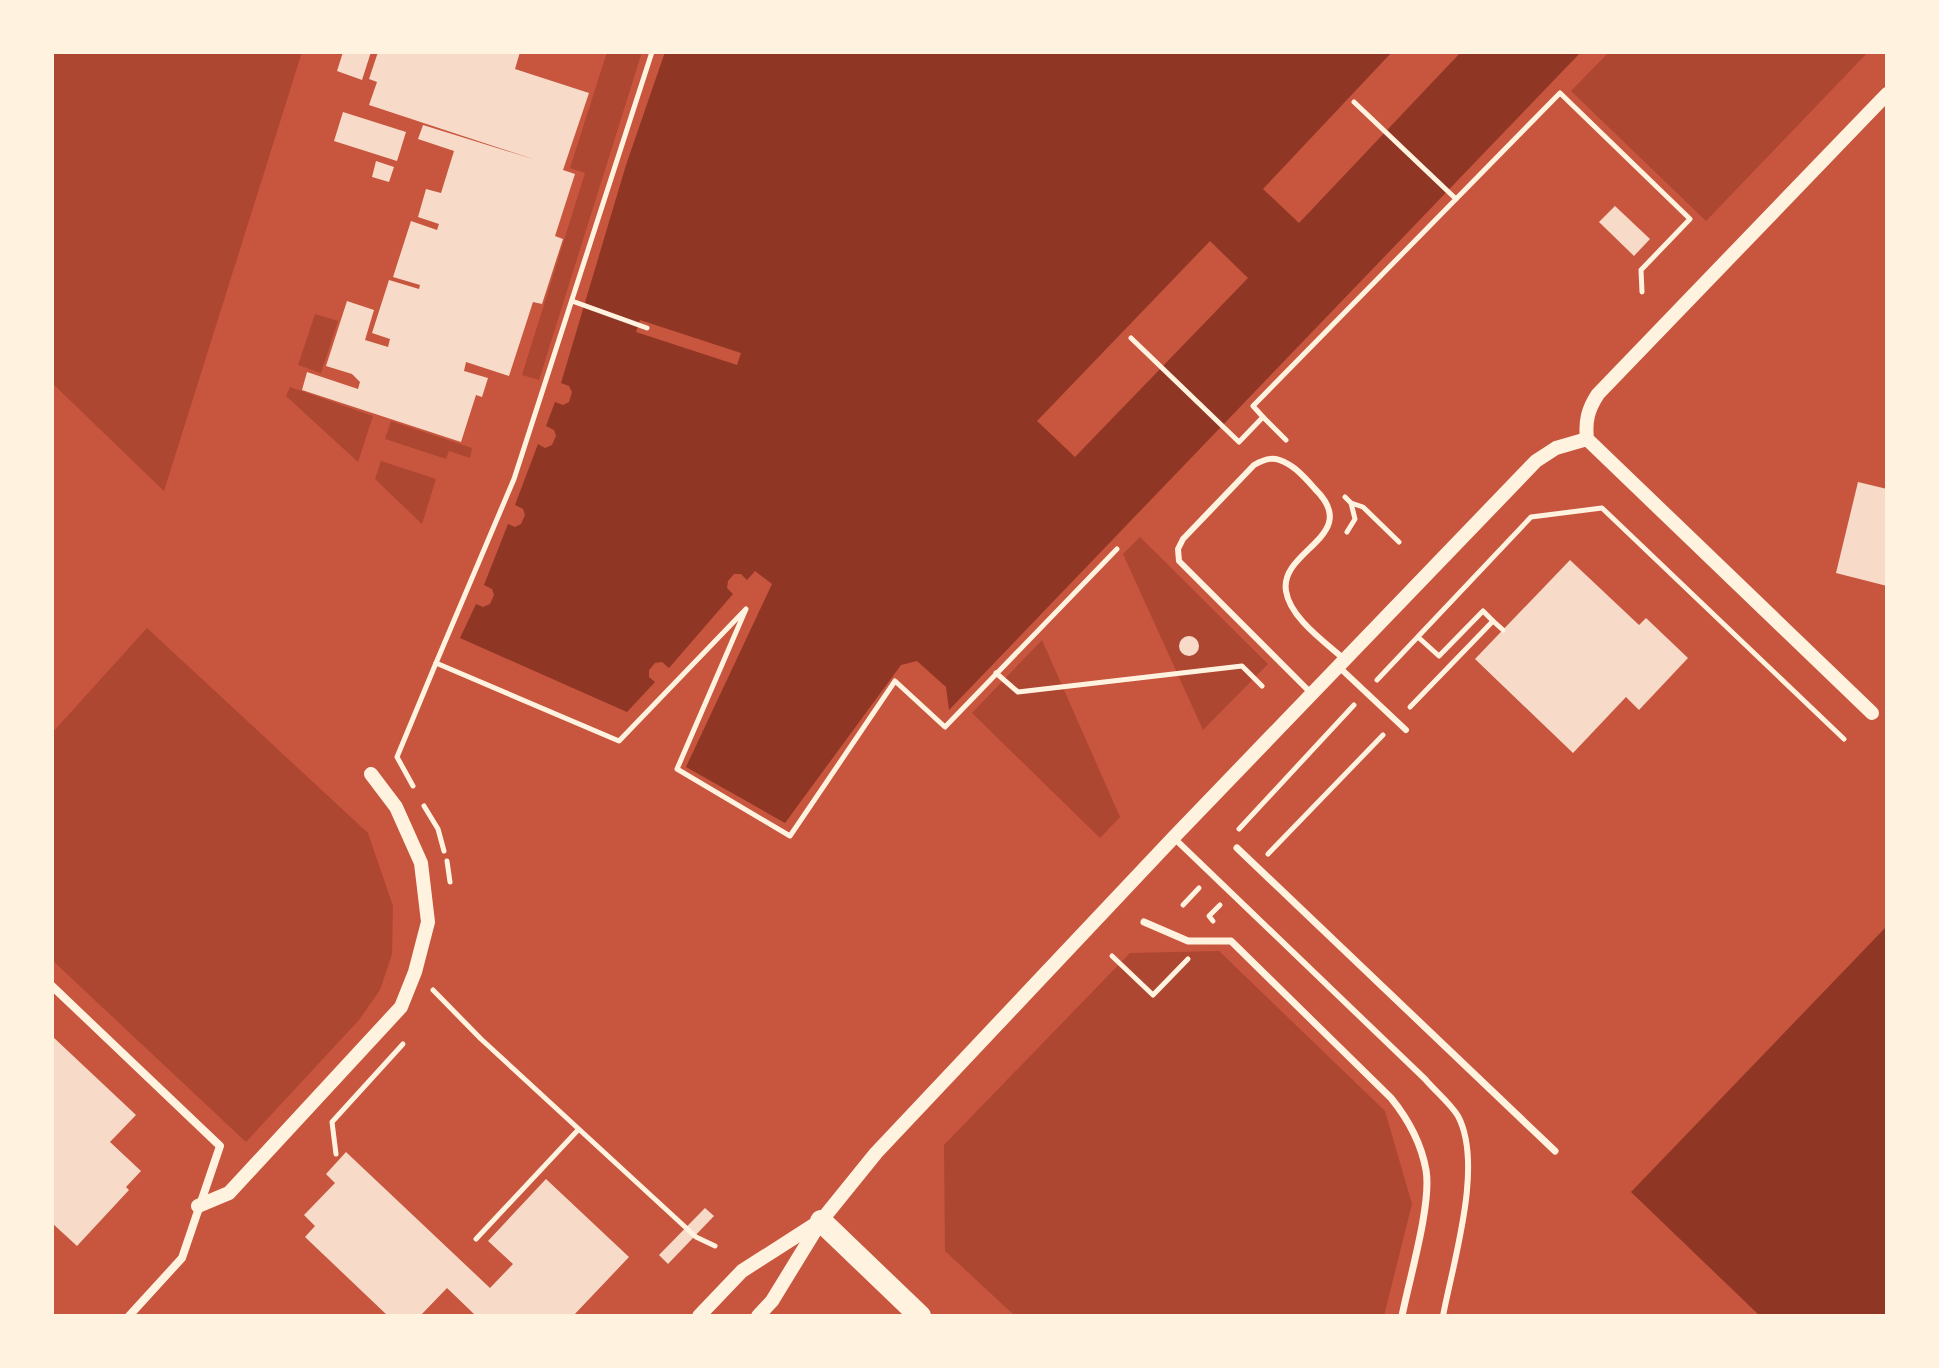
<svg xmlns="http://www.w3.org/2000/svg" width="1939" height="1368" font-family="'Crimson Pro',serif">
<rect width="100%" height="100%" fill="#c8553d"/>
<!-- green -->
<g fill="#ae4732">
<polygon points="52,52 302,52 164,491 52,383"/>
<polygon points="607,52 642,52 539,380 522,375 585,173 570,168"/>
<polygon points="1609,52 1868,52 1706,221 1571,91"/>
<polygon points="315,314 338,321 321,373 298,365"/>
<polygon points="290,387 373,416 358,462 286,396"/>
<polygon points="391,421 472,448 470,458 449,451 446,459 385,439"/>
<polygon points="381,461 436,479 422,524 375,479"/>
<polygon points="1140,537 1268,664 1203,730 1123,554"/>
<polygon points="147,628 368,833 393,906 392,954 380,990 359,1020 246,1142 52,960 52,733"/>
<polygon points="1042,640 1120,817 1100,838 972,713"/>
<polygon points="1219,951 1385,1111 1412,1204 1384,1316 1015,1316 945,1251 944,1145 1130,953"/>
</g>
<!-- water -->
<g fill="#8f3625">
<polygon points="665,52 1581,52 949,710 946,687 917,661 901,665 785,823 686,767 772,584 755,571 747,580 741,574 734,574 728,581 727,588 733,594 669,668 662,662 655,663 649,670 649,677 655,682 627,712 460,638 476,604 483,607 490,604 494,595 492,589 484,585 508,524 515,527 521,524 525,515 523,509 515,505 538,444 545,448 552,445 556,436 554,430 546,426 555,402 563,405 569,402 572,392 569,386 561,383 626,165"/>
<polygon points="1887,926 1887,1316 1760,1316 1631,1192"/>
</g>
<!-- pier -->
<g fill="#c8553d">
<polygon points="1392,52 1461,52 1299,223 1263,189"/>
<polygon points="1210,241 1248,278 1075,457 1037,421"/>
<polygon points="640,320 741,353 737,365 636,332"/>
</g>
<!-- building -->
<g fill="#f7dbc8">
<polygon points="343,52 371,52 362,80 337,71"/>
<polygon points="378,52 520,52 515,69 589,93 563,170 575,174 555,236 563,239 542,304 533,302 509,376 466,362 464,371 488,378 482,397 476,395 461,442 302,390 307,372 358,389 360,382 352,374 326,366 347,301 374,310 365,340 388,347 390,339 372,333 389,280 419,289 420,285 393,277 411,221 437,230 439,224 418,217 426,189 441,193 454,151 418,139 423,125 536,160 369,105 377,82 369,79"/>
<polygon points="343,112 406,132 397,161 334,141"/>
<polygon points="376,161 394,167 389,182 372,177"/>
<polygon points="1615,206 1650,239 1634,256 1599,222"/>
<polygon points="1858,482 1887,489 1887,586 1836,573"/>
<polygon points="1570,560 1639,625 1646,618 1688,658 1639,710 1626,697 1573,753 1475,659"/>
<circle cx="1189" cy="646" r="10"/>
<polygon points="52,1036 136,1115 110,1142 141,1171 126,1187 129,1190 77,1246 52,1223"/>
<polygon points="346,1152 490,1288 513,1264 488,1241 546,1179 629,1257 573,1316 473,1316 474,1314 447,1288 420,1316 388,1316 305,1237 315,1226 304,1215 335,1183 326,1174"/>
<polygon points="705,1208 714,1216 668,1264 659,1255"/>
</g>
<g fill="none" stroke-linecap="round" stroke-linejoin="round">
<!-- path -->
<g stroke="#fff3e0" stroke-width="5">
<polyline points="652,52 514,479 436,663 619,741 746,609 677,769 790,836 895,681 945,727 1117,549"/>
<polyline points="1456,199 1560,93 1690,219 1641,270 1642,292"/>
<polyline points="572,301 647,328"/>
<polyline points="1131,338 1239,442 1263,417 1286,440"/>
<polyline points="1263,417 1253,406 1456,199 1354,102"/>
<polyline points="1345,497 1351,503 1363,507 1399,542"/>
<polyline points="1347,532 1355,519 1351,503"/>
<polyline points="1418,637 1439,656 1483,611 1493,621"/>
<polyline points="996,673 1018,692 1242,666 1262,686"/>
<polyline points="1377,680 1531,517 1602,508 1844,739"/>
<polyline points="1410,707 1493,621 1503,630"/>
<polyline points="413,786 397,757 436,663"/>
<polyline points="424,806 438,829 444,851"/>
<polyline points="1239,829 1354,705"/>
<polyline points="1268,854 1383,735"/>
<polyline points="447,861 450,882"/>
<polyline points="1183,905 1199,888"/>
<polyline points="1213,921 1209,916 1220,905"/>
<polyline points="1112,956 1153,995 1188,959"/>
<polyline points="433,990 481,1039 696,1237 715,1246"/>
<polyline points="336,1154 332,1122 403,1044"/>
<polyline points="476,1239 578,1130"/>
</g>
<!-- service -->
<g stroke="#fff3e0" stroke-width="6">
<polyline points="1339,667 1406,730"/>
<path d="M1312,694L1179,561L1178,549L1183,539L1254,465C1266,458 1275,456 1288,464C1298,469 1307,480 1315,489C1363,536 1279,550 1286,591C1290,618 1325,642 1345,660"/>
<path d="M1175,839L1425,1079C1435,1091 1450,1103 1458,1116C1484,1165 1453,1262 1443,1316"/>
</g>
<!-- pedestrian -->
<g stroke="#fff3e0" stroke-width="7">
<polyline points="1237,848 1555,1151"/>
<path d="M1144,922L1188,941H1231L1391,1098C1408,1119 1421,1142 1426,1170C1432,1203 1409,1280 1402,1316"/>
</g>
<!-- minor -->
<polyline stroke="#fff3e0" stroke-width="8" points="52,986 220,1146 182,1258 129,1316"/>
<!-- tertiary -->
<g stroke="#fff3e0" stroke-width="14">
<path d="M1872,713L1587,439C1585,421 1588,409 1598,394L1887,94"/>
<polyline points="198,1206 229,1193 401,1007 415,972 428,922 421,863 396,807 371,774"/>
<polyline points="699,1316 742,1271 817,1223"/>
<polyline points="758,1316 772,1301 821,1221 876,1153 1173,838 1536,461 1556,448 1587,439"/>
</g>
<!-- trunk -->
<polyline stroke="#fff3e0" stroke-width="22" points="821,1221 920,1316"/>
</g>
<!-- border -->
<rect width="1939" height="1368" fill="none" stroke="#fff3e0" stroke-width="108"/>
</svg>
